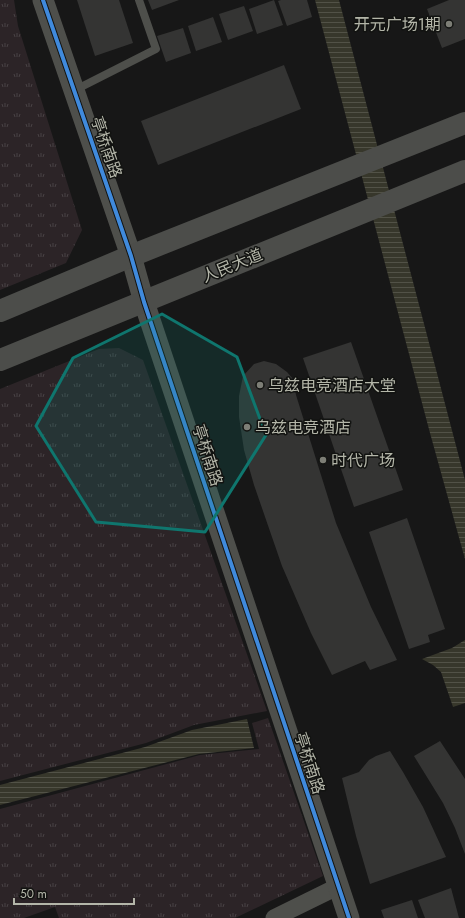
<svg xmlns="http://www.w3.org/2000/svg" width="465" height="918" font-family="Jost,'Noto Sans SC',sans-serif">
<defs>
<pattern id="park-tufts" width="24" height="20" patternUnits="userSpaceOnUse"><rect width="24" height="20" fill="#2c2427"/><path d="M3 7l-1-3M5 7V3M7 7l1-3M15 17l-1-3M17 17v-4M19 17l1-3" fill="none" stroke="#484244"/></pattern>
<pattern id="water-rules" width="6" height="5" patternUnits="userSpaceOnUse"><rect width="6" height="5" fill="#37372b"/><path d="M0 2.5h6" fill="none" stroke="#525247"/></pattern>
</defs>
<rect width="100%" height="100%" fill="#171717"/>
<!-- park -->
<g fill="url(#park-tufts)">
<polygon points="0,0 14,0 18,26 82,230 66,263 0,290"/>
<polygon points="119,348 143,360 267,711 194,725 146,743 0,781 0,389 99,349"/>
<polygon points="268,718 323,876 235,918 59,918 55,907 24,918 0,918 0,809 200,755 259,749 252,723"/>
</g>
<!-- water -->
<g fill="url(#water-rules)">
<polygon points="315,0 339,0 465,480 465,559 430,433"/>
<polygon points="465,640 465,703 453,707 441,672 433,665 422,659 452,648"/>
<polygon points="247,719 254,748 199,754 0,805 0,785 145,747 192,730"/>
</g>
<!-- building -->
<g fill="#343433">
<polygon points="77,0 119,0 133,43 95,56"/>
<polygon points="148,0 179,0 152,10"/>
<polygon points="274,0 283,25 257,34 249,9"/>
<polygon points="281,0 307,0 312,17 287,26 278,1"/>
<polygon points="449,0 465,0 465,39 442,48 427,9"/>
<polygon points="244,6 253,31 228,40 219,14"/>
<polygon points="213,17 222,42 196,51 188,26"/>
<polygon points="183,28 191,53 166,62 157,36"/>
<polygon points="284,65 301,109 158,165 141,121"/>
<polygon points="351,342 403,490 354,507 303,358"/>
<polygon points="264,361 276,364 287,372 293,379 296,395 336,523 371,607 397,660 370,670 365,661 332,675 311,633 282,566 254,485 244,450 239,417 239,396 243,376 254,364"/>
<polygon points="407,518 445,629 428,635 430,642 409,649 369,532"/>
<polygon points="440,741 465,779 465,854 455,828 443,803 414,756"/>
<polygon points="390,751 403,772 423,807 446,857 370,884 356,836 342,778 359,772 369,760 376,756"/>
<polygon points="451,888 459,918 425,918 418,900"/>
<polygon points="412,900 418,918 384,918 381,910"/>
</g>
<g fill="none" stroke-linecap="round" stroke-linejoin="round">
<!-- service -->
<polyline stroke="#4e4f4b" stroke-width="8" points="75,90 156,49 139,0"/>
<!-- minor -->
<polyline stroke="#4e4f4b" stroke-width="17" points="274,918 339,886"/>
<!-- tertiary -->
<polyline stroke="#4e4f4b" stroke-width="21" points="43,0 131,256 144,302 349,918"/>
<!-- secondary -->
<g stroke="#4c4d4a" stroke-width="22">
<polyline points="0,311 131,256 465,123"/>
<polyline points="0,360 465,171"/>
</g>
<!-- cycleway casing -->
<g stroke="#121311" stroke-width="6">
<polyline id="cycleway" points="43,0 131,256 144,302 349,918"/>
</g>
<!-- cycleway -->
<use href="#cycleway" stroke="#408adc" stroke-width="4"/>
</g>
<!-- marked area -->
<path fill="#0f766e" fill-opacity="0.2" stroke="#0f766e" stroke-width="3" stroke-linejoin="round" d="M162,314L237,357L266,435L205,532L96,522L36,426L73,358Z"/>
<!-- markers -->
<g fill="#7d7e76" stroke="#121311" stroke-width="1.5">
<circle cx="449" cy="24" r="4"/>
<circle cx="260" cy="385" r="4"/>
<circle cx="247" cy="427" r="4"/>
<circle cx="323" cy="460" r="4"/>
</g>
<g text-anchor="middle" stroke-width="3" stroke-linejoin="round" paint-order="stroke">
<!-- poi labels -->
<g font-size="16" fill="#b4b6a9" stroke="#121311" text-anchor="start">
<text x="441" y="30" text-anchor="end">开元广场1期</text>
<text x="268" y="391">乌兹电竞酒店大堂</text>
<text x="255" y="433">乌兹电竞酒店</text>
<text x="331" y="466">时代广场</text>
</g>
<!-- street labels -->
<g font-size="16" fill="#b4b6a9" stroke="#121311">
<text transform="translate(107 147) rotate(71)" y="6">亭桥南路</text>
<text transform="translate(232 265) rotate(-22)" y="6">人民大道</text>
<text transform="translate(208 455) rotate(72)" y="6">亭桥南路</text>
<text transform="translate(310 763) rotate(72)" y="6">亭桥南路</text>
</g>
</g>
<!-- scale -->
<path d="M14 898v6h120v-6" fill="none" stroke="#b4b6a9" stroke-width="2"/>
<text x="20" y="898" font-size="12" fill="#b4b6a9" stroke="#121311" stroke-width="3" paint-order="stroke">50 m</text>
</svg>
